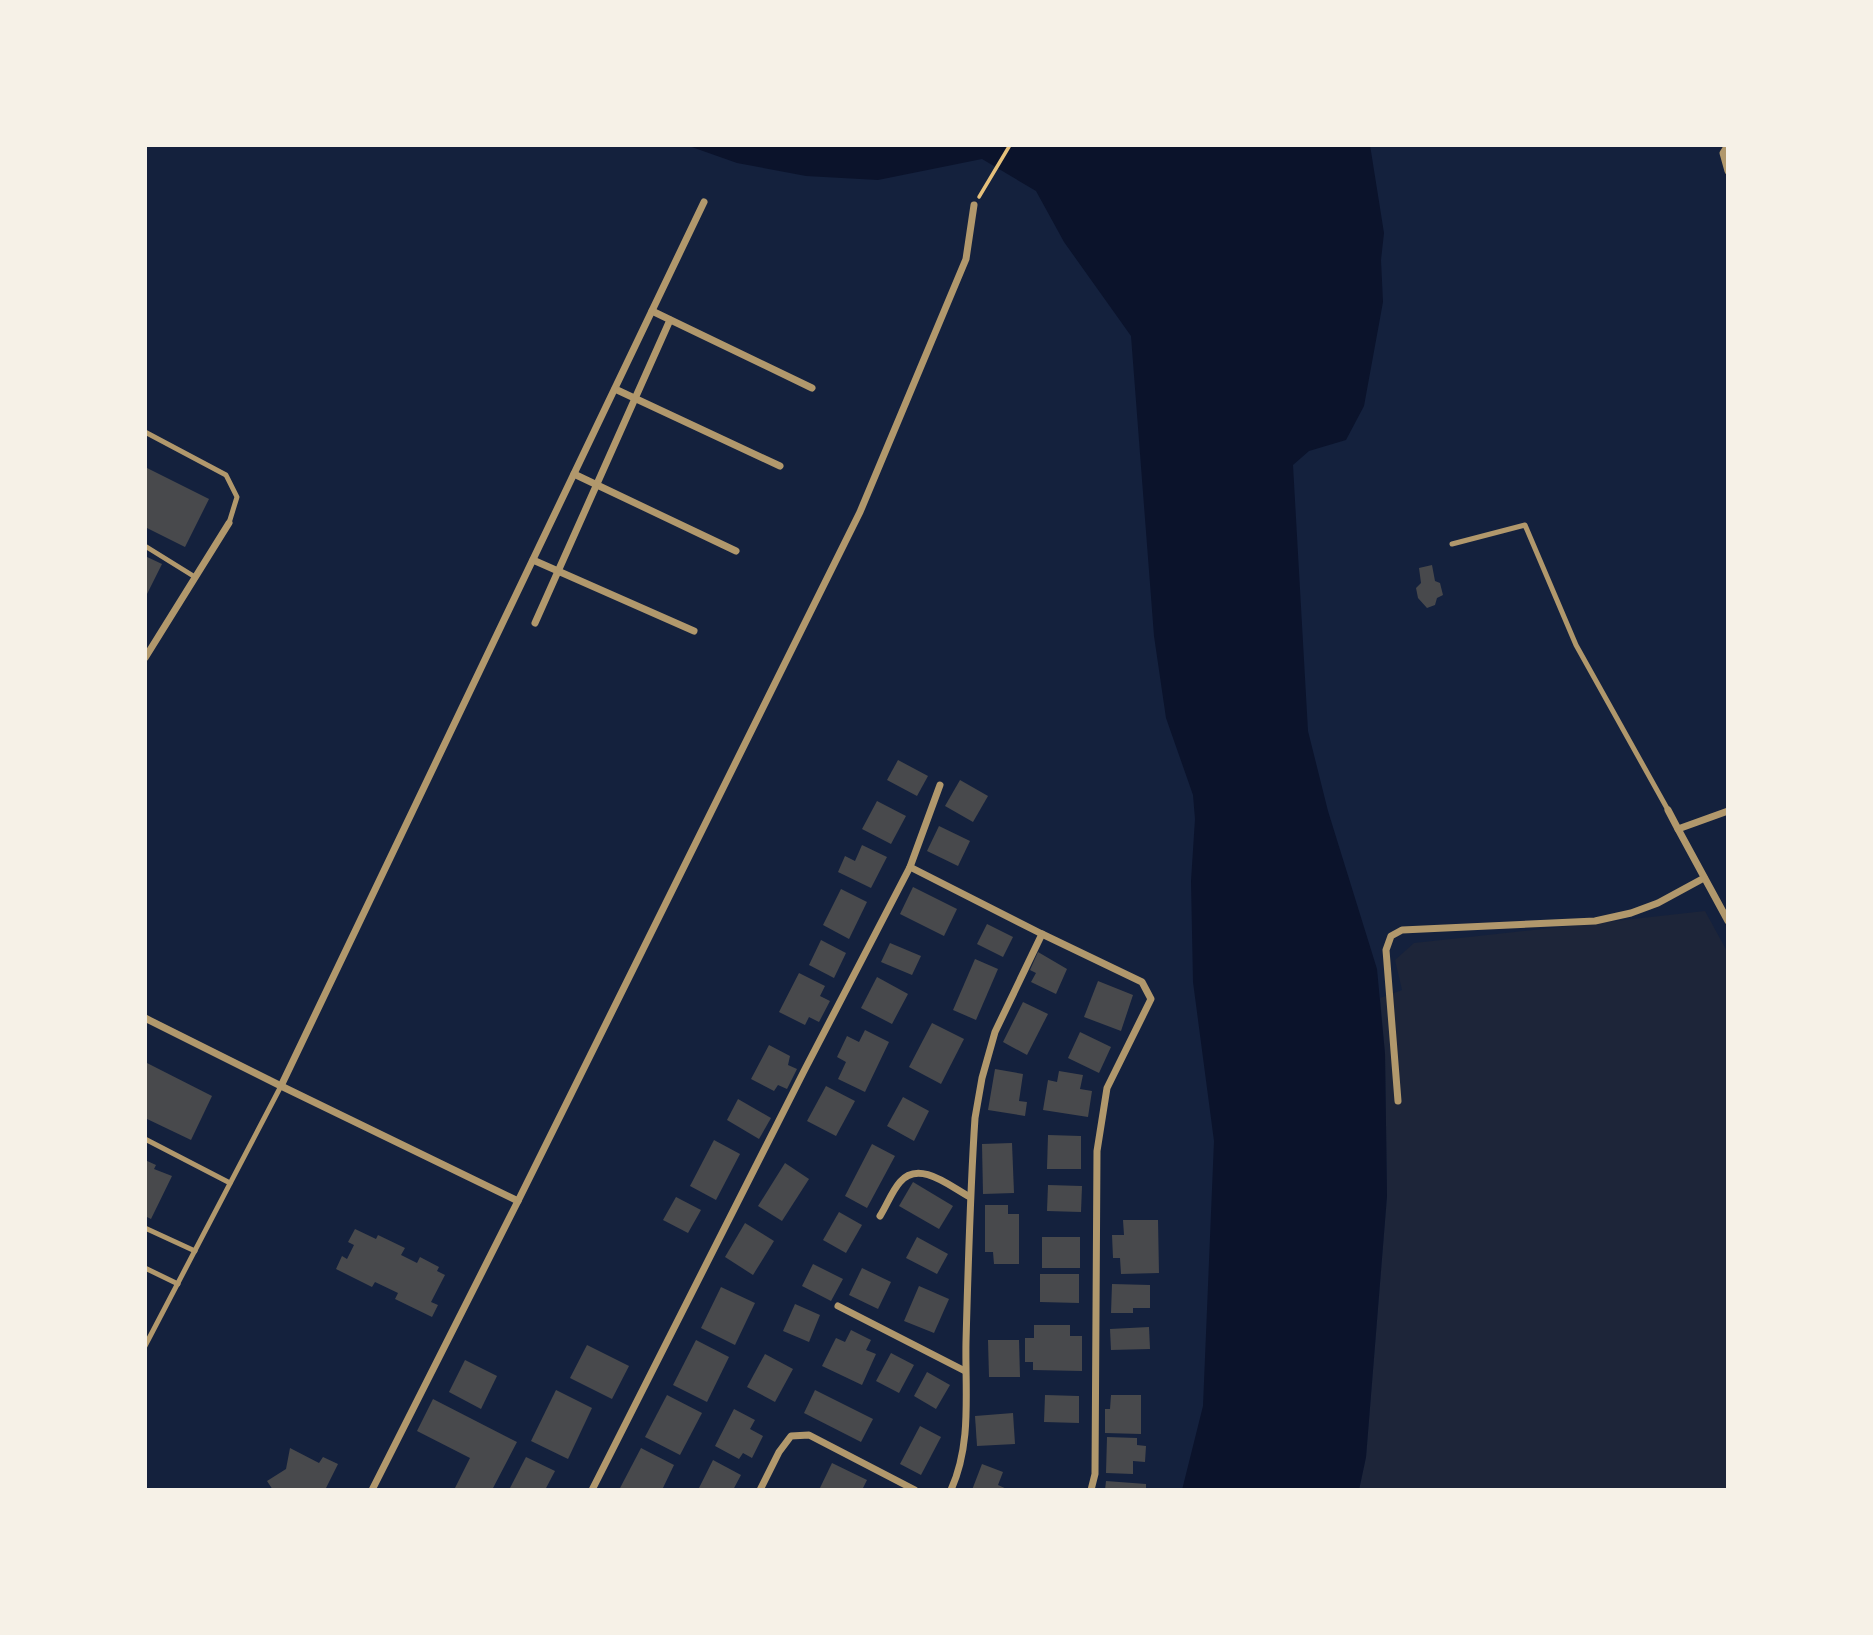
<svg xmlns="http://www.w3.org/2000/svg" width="1873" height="1635" font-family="Figtree,sans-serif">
<rect width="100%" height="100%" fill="#14213d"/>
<!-- green -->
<polygon fill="#1d2539" points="1705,911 1728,953 1728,1490 1359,1490 1366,1457 1387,1196 1385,1054 1380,998 1402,990 1395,960 1414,943"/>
<!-- water -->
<polygon fill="#0b132b" points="686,145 1370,145 1384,233 1381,260 1383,302 1364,406 1346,440 1309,451 1293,465 1308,731 1328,811 1377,969 1385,1054 1387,1196 1366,1457 1359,1490 1182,1490 1203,1406 1214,1141 1193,982 1191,881 1195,819 1193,795 1166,718 1154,636 1131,336 1064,242 1036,191 982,159 878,180 806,176 737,163"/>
<!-- building -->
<g fill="#48494c">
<polygon points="145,467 209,499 185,547 145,527"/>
<polygon points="145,556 162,564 145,598"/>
<polygon points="1432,565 1435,581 1440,583 1443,595 1437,598 1435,605 1427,608 1418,598 1416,588 1421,583 1419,568"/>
<polygon points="898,760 928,776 917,796 887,780"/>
<polygon points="960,780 988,796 973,822 945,806"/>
<polygon points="877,801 906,816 891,844 862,829"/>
<polygon points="939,826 970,841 958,866 927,851"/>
<polygon points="862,845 887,857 871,888 838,872 845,856 855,861"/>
<polygon points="913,887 957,909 944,936 900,914"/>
<polygon points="841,889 867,902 849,939 823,925"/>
<polygon points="987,924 1013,937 1003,957 977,944"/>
<polygon points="821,940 846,953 834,978 809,965"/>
<polygon points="890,943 921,956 912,975 881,962"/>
<polygon points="1038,952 1067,969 1056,994 1031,982 1036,973 1030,970"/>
<polygon points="975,959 998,969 976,1020 953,1010"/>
<polygon points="799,973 825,986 820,996 830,1001 819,1022 809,1017 805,1025 779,1012"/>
<polygon points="877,977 908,994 892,1024 861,1008"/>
<polygon points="1098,981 1133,995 1121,1031 1084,1017"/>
<polygon points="1023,1002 1048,1014 1027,1055 1003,1042"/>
<polygon points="932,1023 964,1039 941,1084 909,1067"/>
<polygon points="865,1030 889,1042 865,1092 838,1079 846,1062 837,1057 847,1036 859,1042"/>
<polygon points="1080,1032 1111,1047 1099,1073 1068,1058"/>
<polygon points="769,1045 790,1056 788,1065 797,1069 787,1089 778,1085 774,1091 751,1079"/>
<polygon points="145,1062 212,1096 191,1140 145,1118"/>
<polygon points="995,1069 1023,1074 1019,1101 1027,1102 1025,1116 988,1110"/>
<polygon points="1059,1071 1083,1075 1080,1089 1092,1091 1088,1117 1043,1110 1048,1080 1057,1082"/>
<polygon points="826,1086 855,1101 836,1136 807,1121"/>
<polygon points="903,1097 929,1111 914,1141 887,1126"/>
<polygon points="738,1099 771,1118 759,1139 727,1120"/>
<polygon points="1048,1135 1081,1136 1081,1169 1047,1169"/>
<polygon points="714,1140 740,1154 716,1200 690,1186"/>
<polygon points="1012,1143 1014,1193 983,1194 982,1144"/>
<polygon points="872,1144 895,1156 867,1208 845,1196"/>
<polygon points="145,1160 156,1165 154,1169 172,1176 151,1219 145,1216"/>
<polygon points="785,1163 809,1179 782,1221 758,1206"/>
<polygon points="913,1182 953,1206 939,1229 899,1206"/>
<polygon points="1048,1185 1082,1186 1081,1212 1047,1211"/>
<polygon points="676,1197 701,1210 688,1233 663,1220"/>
<polygon points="985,1205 1008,1205 1008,1214 1019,1214 1019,1264 994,1264 993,1252 985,1252"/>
<polygon points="839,1212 862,1225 846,1253 823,1240"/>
<polygon points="1123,1220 1158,1220 1159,1273 1121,1274 1120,1258 1113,1258 1112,1235 1124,1235"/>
<polygon points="745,1223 774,1241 753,1275 725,1257"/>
<polygon points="355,1229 376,1239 378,1235 405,1248 401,1255 417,1263 420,1257 439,1267 437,1271 445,1275 431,1302 438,1305 432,1317 395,1299 398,1293 375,1282 372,1287 336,1269 342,1256 347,1259 354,1245 348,1242"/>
<polygon points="917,1237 948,1254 937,1274 906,1258"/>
<rect x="1042" y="1237" width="38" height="31"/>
<polygon points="813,1264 843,1279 831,1301 802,1286"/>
<polygon points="862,1268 891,1282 878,1309 849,1295"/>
<polygon points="1040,1274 1079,1274 1079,1303 1040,1302"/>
<polygon points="1112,1284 1150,1285 1150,1308 1133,1308 1133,1313 1111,1313"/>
<polygon points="919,1286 949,1299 934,1333 904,1321"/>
<polygon points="721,1287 755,1303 735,1345 701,1328"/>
<polygon points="795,1304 820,1315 809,1342 783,1331"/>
<polygon points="1034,1325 1070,1325 1070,1336 1082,1336 1082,1371 1033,1370 1033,1362 1025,1362 1025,1338 1034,1338"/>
<polygon points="1149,1327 1150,1349 1111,1350 1110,1329"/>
<polygon points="851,1330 871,1340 866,1350 876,1354 862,1385 822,1366 836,1338 845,1342"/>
<polygon points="696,1340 729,1357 707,1402 673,1385"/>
<polygon points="988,1340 1019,1340 1020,1377 989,1377"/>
<polygon points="587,1345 629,1366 612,1399 570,1378"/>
<polygon points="891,1353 914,1365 899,1393 876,1381"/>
<polygon points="765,1354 793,1369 775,1402 747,1387"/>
<polygon points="465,1360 497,1376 481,1409 449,1392"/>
<polygon points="927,1372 950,1385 936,1409 914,1396"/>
<polygon points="556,1390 592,1408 568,1459 531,1441"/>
<polygon points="815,1390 873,1419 861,1442 804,1413"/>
<polygon points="667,1395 702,1413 680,1455 645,1437"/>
<polygon points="1045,1395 1079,1396 1079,1423 1044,1422"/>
<polygon points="1111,1395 1141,1395 1141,1434 1105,1433 1105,1409 1110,1409"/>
<polygon points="433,1399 517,1442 492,1490 454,1490 470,1458 417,1431"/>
<polygon points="734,1409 755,1420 750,1429 763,1436 752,1458 743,1453 739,1459 715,1446"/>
<polygon points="1013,1413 1015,1444 977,1446 975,1416"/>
<polygon points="920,1426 941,1437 921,1475 900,1464"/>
<polygon points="1107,1437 1137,1438 1137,1445 1146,1446 1145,1462 1133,1461 1133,1474 1106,1473"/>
<polygon points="290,1448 319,1463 323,1457 338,1464 325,1490 273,1490 267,1481 286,1469"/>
<polygon points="641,1448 674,1465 662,1490 619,1490"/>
<polygon points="526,1457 555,1471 545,1490 510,1488"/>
<polygon points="713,1460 741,1475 733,1490 698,1490"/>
<polygon points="832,1463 867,1480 862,1490 819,1490"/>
<polygon points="982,1464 1003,1472 998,1485 1009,1490 972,1490"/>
<polygon points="1106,1481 1146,1484 1146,1490 1105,1490"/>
</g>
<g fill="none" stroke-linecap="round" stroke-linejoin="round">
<!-- path -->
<polyline stroke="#e5c07b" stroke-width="3.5" points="979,197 1010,145"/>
<!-- service -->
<g stroke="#b1986c" stroke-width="5">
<polyline points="145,432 226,475 237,497 229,523"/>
<polyline points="1452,544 1525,525 1576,645 1668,810"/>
<polyline points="145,546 195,577"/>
<polyline points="145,1139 230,1183"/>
<polyline points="145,1228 195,1251"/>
<polyline points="145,1268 178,1284"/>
<polyline points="145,1346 281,1086"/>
</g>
<!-- minor -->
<g stroke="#b1986c" stroke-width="7">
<polyline points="1728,145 1723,153 1728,171"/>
<polyline points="652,311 812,388"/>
<polyline points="615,389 780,466"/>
<polyline points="574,474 736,551"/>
<polyline points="533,560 694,631"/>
<polyline points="535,623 670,320"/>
<polyline points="145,658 229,523"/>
<polyline points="1668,810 1678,829"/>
<polyline points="1728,811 1678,829 1728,921"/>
<polyline points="910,867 1042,934 1142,982 1151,999 1107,1088 1097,1151 1095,1474 1091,1490"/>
<polyline points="145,1018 281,1086 518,1201"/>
<polyline points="281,1086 704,202"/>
<polyline points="1398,1101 1386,950 1391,936 1402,930 1595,921 1631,913 1658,903 1704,878"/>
<path d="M880,1216C887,1205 892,1191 900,1182C919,1159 951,1187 970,1197"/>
<polyline points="838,1306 965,1371"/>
<polyline points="372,1490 518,1201 860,512 966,259 974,205"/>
<polyline points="592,1490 804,1071 910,867 940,785"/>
<polyline points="760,1490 779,1452 791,1436 809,1435 915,1490"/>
<path d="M951,1490C972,1443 965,1393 966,1342C968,1268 970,1193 975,1118L982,1078L995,1032L1042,934"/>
</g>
</g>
<!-- border -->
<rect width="1873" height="1635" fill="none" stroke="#f6f1e7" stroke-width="294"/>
</svg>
